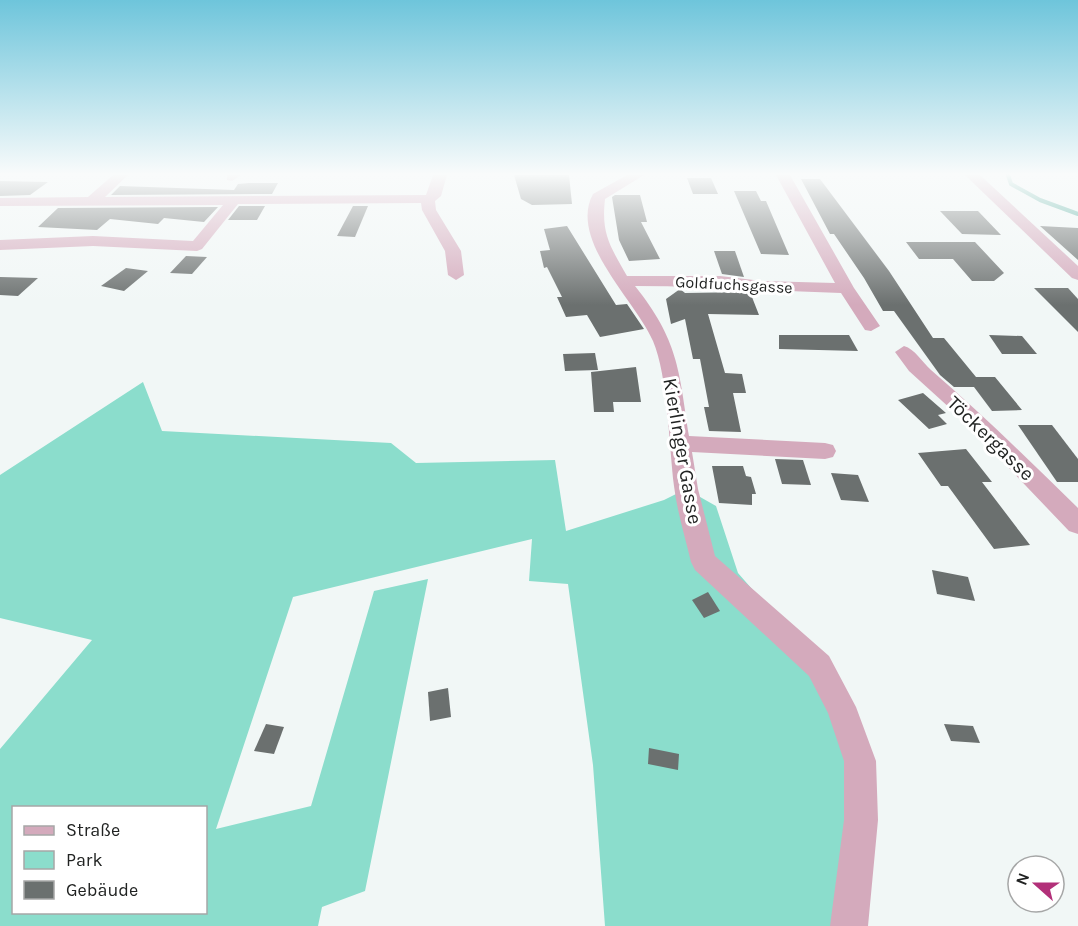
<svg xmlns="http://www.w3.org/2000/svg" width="1078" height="926" font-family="Karla,sans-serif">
<rect width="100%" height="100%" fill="#f1f7f6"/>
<!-- green -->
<path fill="#8bddcc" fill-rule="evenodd" d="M143,382L162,431L391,443L416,463L555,460L566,531L664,500L686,489L716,506L738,573L819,666L860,761L849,926H605L593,765L568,584L529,581L532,539L293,597L216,829L311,806L374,591L428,579L365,891L322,907L318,926H0V749L92,640L0,618V475ZM14,808H206V912H14Z"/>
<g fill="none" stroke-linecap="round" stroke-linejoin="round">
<!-- stream -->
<polyline stroke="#47a696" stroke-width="4" points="1008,175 1011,184 1040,200 1078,214"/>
</g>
<!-- building -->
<g fill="#6b706f">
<polygon points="514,175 569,175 572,204 532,205 521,199"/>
<polygon points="687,178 711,178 718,194 693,194"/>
<polygon points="801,179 820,179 889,271 933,338 944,338 976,377 995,377 1022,410 992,411 974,387 954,387 940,375 894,311 883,311 864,278 834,234 830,234"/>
<polygon points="0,181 48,182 30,195 0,196"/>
<polygon points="249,183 278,183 272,194 111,195 120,186 234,190 238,184"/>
<polygon points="734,191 756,191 761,201 766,201 789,255 761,254"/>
<polygon points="615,195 640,195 647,222 641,222 660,259 629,261 619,240 612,197"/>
<polygon points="239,206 265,206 257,220 228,220"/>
<polygon points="353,206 368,206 355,237 337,236"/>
<polygon points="218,207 204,222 164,218 158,224 110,219 97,230 38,227 58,208"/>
<polygon points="940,211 978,211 1001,235 962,234"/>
<polygon points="567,226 616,305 627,304 644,329 600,337 587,315 566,317 557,297 562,297 547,267 544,268 540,251 550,250 544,229"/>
<polygon points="1040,226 1078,228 1078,260"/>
<polygon points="906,242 975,242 1004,273 994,281 972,281 953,259 919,259"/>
<polygon points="714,251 735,251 744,277 722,274"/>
<polygon points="186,256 207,257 192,274 170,273"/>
<polygon points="126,268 148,271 124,291 101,286"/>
<polygon points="0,277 38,278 18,296 0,295"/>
<polygon points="1034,288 1068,288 1078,299 1078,332"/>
<polygon points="680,289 685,293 750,292 759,315 708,314 725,373 742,374 746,393 733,393 741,432 709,431 704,407 709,407 700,359 693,359 685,319 671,324 666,299"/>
<polygon points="779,335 849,335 858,351 779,349"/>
<polygon points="989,335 1022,336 1037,354 1002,354"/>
<polygon points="595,353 598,370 565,371 563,354"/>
<polygon points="636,367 641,402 613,402 614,412 594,412 591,372"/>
<polygon points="923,393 946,413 938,415 947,424 929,429 898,400"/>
<polygon points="1018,425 1052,425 1078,459 1078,482 1057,482"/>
<polygon points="966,449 992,482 982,482 1030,545 994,549 948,486 941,486 918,453"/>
<polygon points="775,459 803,460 811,485 782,484"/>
<polygon points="712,466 743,466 746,476 751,477 756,494 752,494 752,505 719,503"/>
<polygon points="831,473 858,475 869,502 841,500"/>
<polygon points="932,570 968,577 975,601 937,594"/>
<polygon points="708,592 720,611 704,618 692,600"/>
<polygon points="448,688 451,717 430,721 428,692"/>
<polygon points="266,724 284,727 274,754 254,751"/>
<polygon points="944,724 973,726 980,743 951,741"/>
<polygon points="649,748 679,754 678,770 648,764"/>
</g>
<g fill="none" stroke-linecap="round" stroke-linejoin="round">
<!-- minor -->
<g fill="#d4aabc" fill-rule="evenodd">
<polygon points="113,175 128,175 105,197 426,195 433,175 447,175 441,196 435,201 436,210 461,251 464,275 456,280 448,275 445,251 422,210 421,203 238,204 202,249 197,251 93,246 0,250 0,240 93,236 193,241 223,205 0,206 0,198 88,197"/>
<polygon points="227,175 241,175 232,181 227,180"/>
<path d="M627,175H644L605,199C601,234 610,246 627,276H720L762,281L835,283L776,175H790L854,288L880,326L871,331L865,330L841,293C772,291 704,286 635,286C678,340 679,369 689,436L825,443L833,445L836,451L833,457L825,459L692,452L698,489L715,556L829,656L856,707L876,761L878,820L868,926H830L844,820V761L828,713L809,676L695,570L691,562C685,537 677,511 674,486C669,446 668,376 653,341C636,301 568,240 593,194Z"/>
<polygon points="965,175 980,175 1078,266 1078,280 1072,278"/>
<path d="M904,346C915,349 922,362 931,370C982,414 1030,461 1078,508V534L1069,531L963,420L909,371L895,352Z"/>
</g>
</g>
<!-- sky -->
<linearGradient id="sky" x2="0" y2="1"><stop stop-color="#6ec5db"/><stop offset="0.57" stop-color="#f9fbfb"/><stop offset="1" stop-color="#f9fbfb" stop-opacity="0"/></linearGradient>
<rect width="1078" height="305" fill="url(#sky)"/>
<g text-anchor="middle" stroke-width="6" stroke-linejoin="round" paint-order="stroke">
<!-- far-street labels -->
<g font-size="16" fill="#212322" stroke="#fff">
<text transform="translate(734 284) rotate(3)" y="6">Goldfuchsgasse</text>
</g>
<!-- street labels -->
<g font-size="20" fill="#212322" stroke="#fff">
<text transform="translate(991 438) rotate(44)" y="7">Töckergasse</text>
<text transform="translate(683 451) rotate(80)" y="7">Kierlinger Gasse</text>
</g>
</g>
<!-- legend -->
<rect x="12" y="806" width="195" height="108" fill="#ffffff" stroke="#a6a7a7" stroke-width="1.5"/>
<rect x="24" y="826" width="30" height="9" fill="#d4aabc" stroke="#a6a7a7" stroke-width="1.5"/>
<text x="66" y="836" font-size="18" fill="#212322">Straße</text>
<rect x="24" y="851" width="30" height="18" fill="#8bddcc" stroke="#a6a7a7" stroke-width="1.5"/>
<text x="66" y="866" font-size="18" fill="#212322">Park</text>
<rect x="24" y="881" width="30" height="18" fill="#6b706f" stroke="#a6a7a7" stroke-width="1.5"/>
<text x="66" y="896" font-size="18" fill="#212322">Gebäude</text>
<!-- north arrow -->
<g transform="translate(1036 884) rotate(291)"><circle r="28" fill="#ffffff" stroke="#a6a7a7" stroke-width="1.5"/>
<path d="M0-4.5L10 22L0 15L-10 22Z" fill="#b23079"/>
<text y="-9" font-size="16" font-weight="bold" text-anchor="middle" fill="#212322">N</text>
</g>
</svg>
